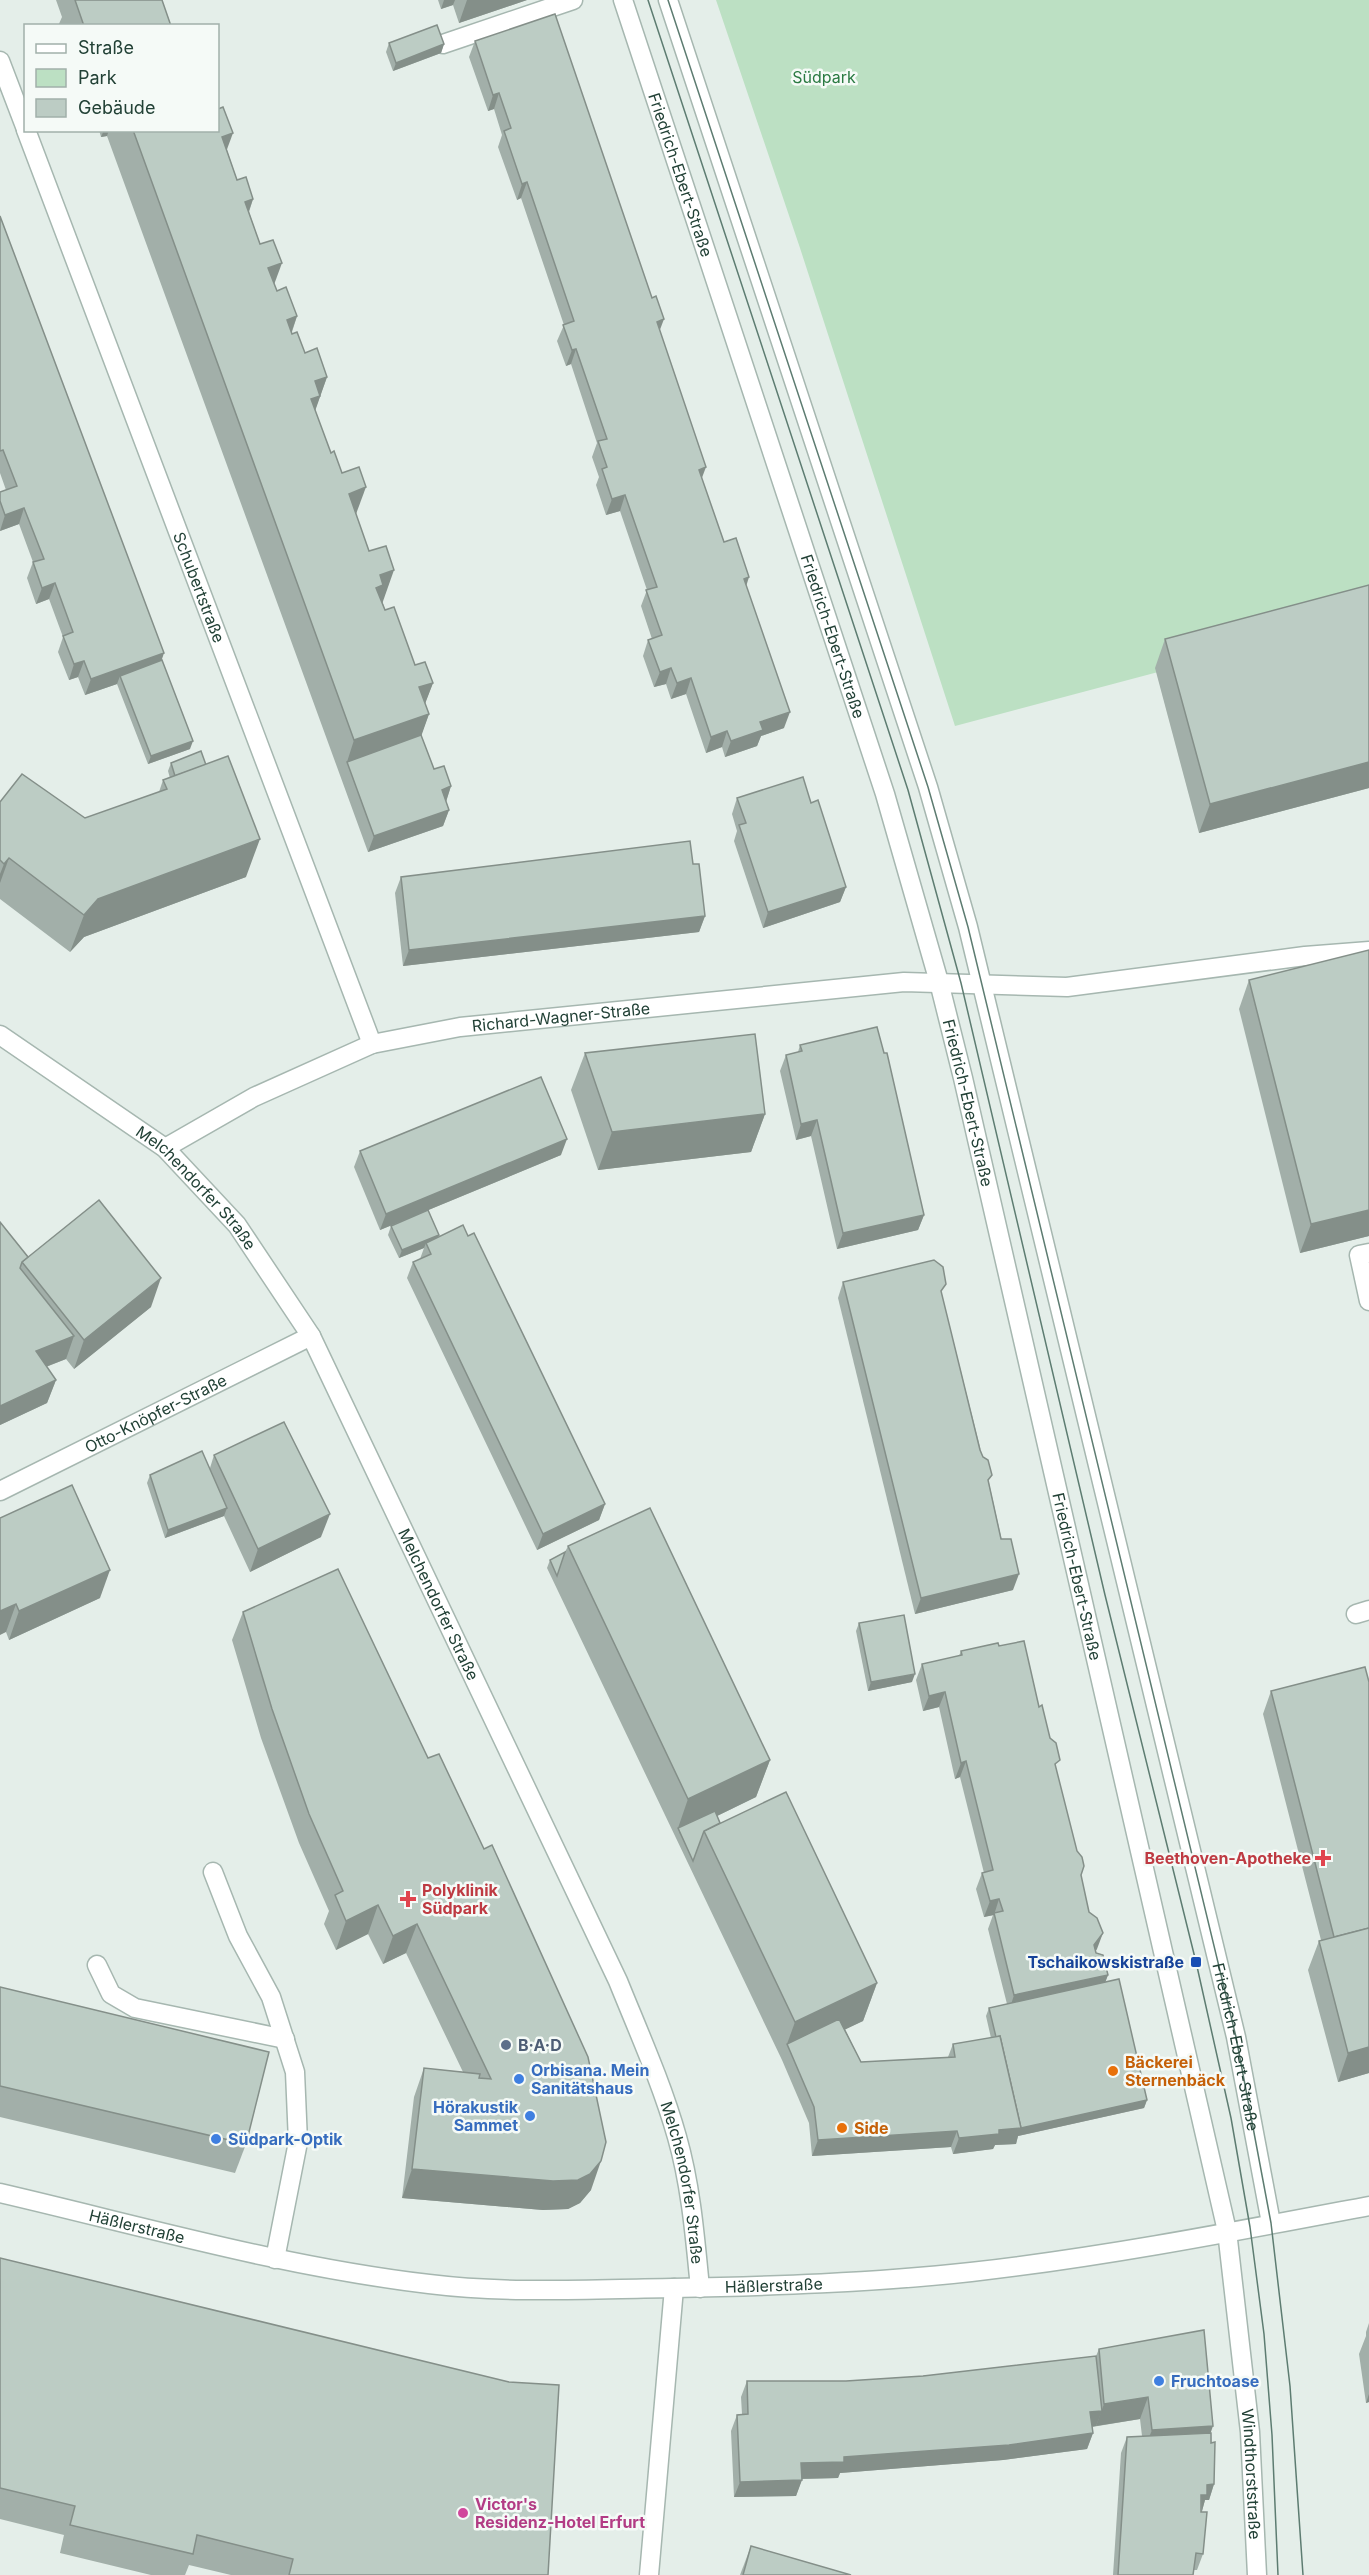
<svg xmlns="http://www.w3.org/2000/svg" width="1369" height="2575" font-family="Inter,sans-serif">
<rect width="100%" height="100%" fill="#e4eee9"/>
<!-- green -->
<polygon fill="#bce0c3" points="716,0 1369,0 1369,616 955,726 800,248"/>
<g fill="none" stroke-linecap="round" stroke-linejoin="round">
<!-- minor casing -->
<g stroke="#a6b7b0" stroke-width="21">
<g id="minor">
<path id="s1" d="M623,0L885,794L939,982L963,1078L1227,2231L1250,2432L1257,2575"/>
<path id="s2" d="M668,0L928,787L968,927L1236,2037L1271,2223"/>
<polyline points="443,44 573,0"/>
<polyline points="0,61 26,129"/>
<path id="s3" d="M26,130L372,1044"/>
<path id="s4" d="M0,1035L165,1148L237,1225L311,1336L618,1981C639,2033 662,2084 677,2137C691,2186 695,2237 700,2288"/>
<path id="s5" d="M165,1148L254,1097L372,1044L460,1027L904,982L1067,987L1305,956L1369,951"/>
<polyline points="1369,1253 1359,1255 1369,1301"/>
<path id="s6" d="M0,1491L311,1336"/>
<polyline points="1356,1614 1369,1610"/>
<polyline points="213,1872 238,1936 271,1997 295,2072 298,2142 275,2259"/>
<polyline points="97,1965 111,1994 135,2008 285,2039"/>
<path id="s7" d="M0,2193C142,2226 283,2267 429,2284C509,2294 591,2289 672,2288C771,2286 872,2283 971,2272C1104,2257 1237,2231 1369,2206"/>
<polyline points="649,2575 674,2288"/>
</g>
</g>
<!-- minor -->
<use href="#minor" stroke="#fff" stroke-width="18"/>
<!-- tram -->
<g stroke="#5d7c71" stroke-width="1.5">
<polyline points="648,0 908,790 961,983 1105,1595 1196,1962 1231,2118 1250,2227 1264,2334 1272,2435 1278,2575"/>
<polyline points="668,0 928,787 968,927 1236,2037 1271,2223 1290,2386 1303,2575"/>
</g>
</g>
<!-- wall -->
<g fill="#a2afa9">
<polygon points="56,0 162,0 171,26 58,26 62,17"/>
<polygon points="438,0 527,0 459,23 453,5 441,9"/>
<polygon points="475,41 660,331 702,479 724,542 746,586 784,728 761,736 757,746 725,757 722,747 706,753 686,694 671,699 666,684 654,687 643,656 648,640 652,639 641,606 647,590 620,511 606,515 596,485 599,477 592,457 597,443 571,364 566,366 557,341 564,325 521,198 517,200 498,147 502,135 494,109 488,111 469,57"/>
<polygon points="389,43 444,44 441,53 393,71 386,52"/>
<polygon points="99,130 218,130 227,150 237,180 253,199 249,212 274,285 277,291 297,316 292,332 292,334 305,353 327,377 315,410 331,453 356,514 385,610 415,665 433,683 425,703 429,714 421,735 434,769 451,786 446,801 449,810 443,826 368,852 107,136 101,137"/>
<polygon points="0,216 162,660 190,749 148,764 117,684 85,695 78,677 69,680 58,652 63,637 49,599 36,604 27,578 33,562 19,524 0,531 0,492 6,490 0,473"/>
<polygon points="1369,585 1369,788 1199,833 1155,668 1165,639"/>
<polygon points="171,763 246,877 84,937 70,952 0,899 0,802 85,818 159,792 163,780 170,778 168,771"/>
<polygon points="737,798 811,803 846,887 840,902 763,928 734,841 737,831 732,814"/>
<polygon points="693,864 705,916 699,932 403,966 395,893 401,877"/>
<polygon points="1249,980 1369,1236 1300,1253 1239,1009"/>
<polygon points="800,1045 924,1215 918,1230 837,1249 811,1136 796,1140 780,1071 786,1055 798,1052"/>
<polygon points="585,1053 765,1114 751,1152 598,1170 571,1090"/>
<polygon points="360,1151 561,1155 380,1230 354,1167"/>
<polygon points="0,1222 28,1257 151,1307 74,1369 66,1359 46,1367 56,1380 47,1403 0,1425"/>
<polygon points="391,1226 439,1235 438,1237 605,1504 599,1520 537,1550 407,1278 413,1262 420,1259 424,1248 399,1258 388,1235"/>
<polygon points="843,1282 942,1296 989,1483 1013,1590 915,1614 838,1298"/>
<polygon points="214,1455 321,1537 250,1572 224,1516 165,1538 147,1483 150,1475 210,1468"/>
<polygon points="0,1518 100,1598 9,1640 6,1632"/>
<polygon points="568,1546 770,1760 756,1797 717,1816 720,1823 877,1983 863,2021 845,2029 861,2062 948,2057 953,2044 991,2038 986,2016 989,2008 1007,2004 988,1929 993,1915 984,1917 976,1889 982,1873 984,1873 960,1777 955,1779 939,1707 923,1711 916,1680 922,1664 959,1656 961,1651 999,1646 1039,1707 1056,1769 1081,1875 1097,1949 1095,1951 1096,1953 1108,1975 1105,1982 1147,2100 1144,2108 1018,2136 1016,2144 995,2145 993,2149 953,2154 951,2147 812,2156 809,2123 782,2060 547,1568 550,1560 565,1552"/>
<polygon points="243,1612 591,2190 580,2203 568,2209 543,2210 402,2198 414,2097 424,2068 463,2072 406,1953 383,1964 368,1934 336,1950 324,1924 329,1911 299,1843 261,1738 232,1640"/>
<polygon points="859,1623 912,1682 868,1691 856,1631"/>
<polygon points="1365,1667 1369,2073 1338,2082 1308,1970 1319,1941 1321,1940 1263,1714 1271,1691"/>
<polygon points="0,1987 246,2144 235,2173 0,2117"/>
<polygon points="0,2258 548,2575 231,2575 189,2565 185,2575 151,2575 60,2553 64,2535 0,2519"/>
<polygon points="1369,2323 1369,2402 1366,2403 1359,2354 1366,2336 1366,2332"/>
<polygon points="1099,2349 1211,2433 1214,2484 1209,2500 1205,2500 1202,2511 1203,2554 1197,2570 1194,2570 1193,2575 1113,2575 1121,2453 1127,2437 1142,2436 1140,2419 1092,2427 1093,2433 1087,2449 1003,2460 840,2473 838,2478 802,2479 796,2496 734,2497 731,2431 737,2415 742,2414 741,2397 747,2381 846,2381 923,2376 1096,2356"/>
<polygon points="751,2546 851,2575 740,2575"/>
</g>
<!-- shaded-wall -->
<g fill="#848f89">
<polygon points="444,0 455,0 453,5 441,9"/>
<polygon points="467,0 527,0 459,23"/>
<polygon points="444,44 441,53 393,71 396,63"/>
<polygon points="499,93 494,109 488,111 493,95"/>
<polygon points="104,130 109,130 107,136 101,137"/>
<polygon points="233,133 219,171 222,137"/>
<polygon points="527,182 521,198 517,200 522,184"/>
<polygon points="253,199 240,237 245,202"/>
<polygon points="282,263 268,301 268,268"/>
<polygon points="297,316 284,354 287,320"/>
<polygon points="664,319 658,335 657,322"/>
<polygon points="576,349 571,364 566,366 572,350"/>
<polygon points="327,377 307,434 297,436 315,381"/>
<polygon points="706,467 700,483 699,470"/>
<polygon points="366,487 352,525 349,494"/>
<polygon points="625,495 620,511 606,515 612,499"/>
<polygon points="24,508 19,524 0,531 5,515"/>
<polygon points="394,570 381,607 370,623 380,575"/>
<polygon points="749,577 744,593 744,579"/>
<polygon points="55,583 49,599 36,604 42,588"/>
<polygon points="164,653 159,668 120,676 117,684 85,695 91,679"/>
<polygon points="84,661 78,677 69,680 74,664"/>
<polygon points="671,668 666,684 654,687 660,672"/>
<polygon points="691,678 686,694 671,699 677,683"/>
<polygon points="433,683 420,717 429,714 416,751 347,762 354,740 419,687"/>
<polygon points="790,712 784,728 761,736 757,746 725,757 731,741 760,722"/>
<polygon points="727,731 722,747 706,753 711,737"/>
<polygon points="193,741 190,749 148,764 151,756"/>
<polygon points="1369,762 1369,788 1199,833 1210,804"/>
<polygon points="451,786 446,802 442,790"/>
<polygon points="449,810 443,826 368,852 374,836"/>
<polygon points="260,839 246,877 84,937 70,952 84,915 98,899"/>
<polygon points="9,858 0,883 0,874 4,864"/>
<polygon points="846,887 840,902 763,928 768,912"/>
<polygon points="705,916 699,932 403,966 409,950"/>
<polygon points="765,1114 751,1152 598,1170 612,1132"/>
<polygon points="817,1120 811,1136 796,1140 801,1124"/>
<polygon points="567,1139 561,1155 380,1230 386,1214"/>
<polygon points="1369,1210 1369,1236 1300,1253 1311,1224"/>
<polygon points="924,1215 918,1230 837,1249 843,1233"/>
<polygon points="439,1235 436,1243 426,1243 424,1248 399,1258 402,1250"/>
<polygon points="161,1278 151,1307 74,1369 84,1340"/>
<polygon points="74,1336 66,1359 27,1374 36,1351"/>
<polygon points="56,1380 47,1403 0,1425 0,1406"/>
<polygon points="605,1504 599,1520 537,1550 543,1534"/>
<polygon points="227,1508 224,1516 165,1538 168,1530"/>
<polygon points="330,1514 321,1537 250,1572 258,1549"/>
<polygon points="110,1570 100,1598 9,1640 19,1611"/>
<polygon points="1019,1574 1013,1590 915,1614 921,1598"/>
<polygon points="16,1604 6,1632 0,1635 0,1611"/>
<polygon points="915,1674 912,1682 868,1691 871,1682"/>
<polygon points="945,1692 939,1707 923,1711 929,1696"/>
<polygon points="770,1760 756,1797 680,1834 678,1828 688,1799"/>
<polygon points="966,1761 960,1777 955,1779 961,1763"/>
<polygon points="999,1899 994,1915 984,1917 990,1901"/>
<polygon points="378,1905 368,1934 336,1950 346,1921"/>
<polygon points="417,1924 406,1953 383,1964 393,1936"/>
<polygon points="1103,1933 1097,1949 1088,1961 1094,1945"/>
<polygon points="1108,1975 1102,1991 1009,2011 1014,1995"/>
<polygon points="877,1983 863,2021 792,2055 787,2044 795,2022"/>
<polygon points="1369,2047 1369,2073 1338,2082 1348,2053"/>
<polygon points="1147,2100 1144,2108 1018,2136 1016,2144 995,2145 993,2149 953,2154 959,2138"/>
<polygon points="957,2131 951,2147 812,2156 818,2140"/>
<polygon points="601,2161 591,2190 580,2203 568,2209 543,2210 402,2198 412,2169"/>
<polygon points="1369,2394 1369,2402 1366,2403"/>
<polygon points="1148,2397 1140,2419 1096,2426 1104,2404"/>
<polygon points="1102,2411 1096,2426 1085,2428 1090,2412"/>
<polygon points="1213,2426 1205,2449 1143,2452 1152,2430"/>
<polygon points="1093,2433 1087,2449 1003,2460 840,2473 838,2478 795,2479 801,2463 844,2457"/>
<polygon points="802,2480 796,2496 734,2497 740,2482"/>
<polygon points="1214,2484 1209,2500 1205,2500 1202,2511 1201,2495 1207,2485"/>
</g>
<!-- building -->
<g fill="#bcccc4" stroke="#848f89" stroke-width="1.5">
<polygon points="75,0 162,0 171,26 84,26"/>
<polygon points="555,14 652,298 656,296 664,319 657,322 706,467 699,470 724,542 736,538 749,577 744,579 790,712 760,722 763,730 731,741 727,731 711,737 691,678 677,683 671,668 660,672 648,640 662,635 646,590 657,587 625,495 612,499 602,469 607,467 598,441 607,439 576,349 572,350 563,325 574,321 527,182 522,184 504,131 511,128 499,93 493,95 475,41"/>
<polygon points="437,25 444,44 396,63 389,43"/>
<polygon points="223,107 233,133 222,137 237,180 246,177 253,199 245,202 260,244 273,240 282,263 268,268 277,291 286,287 297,316 287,320 292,334 297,332 305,353 317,348 327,377 315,381 320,396 311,399 331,453 334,451 342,473 359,467 366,487 349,494 369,551 386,546 394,570 380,575 383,585 376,588 385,610 394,607 415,665 425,662 433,683 419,687 429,714 354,740 133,130 218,130 218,109"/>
<polygon points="0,216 164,653 91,679 84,661 74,664 63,636 73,632 55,583 42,588 33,562 44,559 24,508 5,515 0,501 0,492 17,486 3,450 0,451"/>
<polygon points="1369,585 1369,762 1210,804 1165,639"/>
<polygon points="162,660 193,741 151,756 120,676"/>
<polygon points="421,735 434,769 444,766 451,786 442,790 449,810 374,836 347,762"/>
<polygon points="201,751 206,765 175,776 171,763"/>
<polygon points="228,756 260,839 98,899 84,915 9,858 4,864 0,860 0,802 22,774 85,818 167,789 163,780"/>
<polygon points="803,777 811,803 818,800 846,887 768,912 739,825 746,823 737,798"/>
<polygon points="690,841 693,864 699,864 705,916 409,950 401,877"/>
<polygon points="1369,950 1369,1210 1311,1224 1249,980"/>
<polygon points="877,1027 884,1053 887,1053 924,1215 843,1233 817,1120 801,1124 786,1055 802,1051 800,1045"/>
<polygon points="755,1034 765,1114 612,1132 585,1053"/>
<polygon points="541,1077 567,1139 386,1214 360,1151"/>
<polygon points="99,1200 161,1278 84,1340 22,1262"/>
<polygon points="428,1210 439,1235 402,1250 391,1226"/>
<polygon points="0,1222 28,1257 22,1262 20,1268 74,1336 36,1351 56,1380 0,1406"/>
<polygon points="463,1225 468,1236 474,1233 605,1504 543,1534 413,1262 431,1254 426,1243"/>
<polygon points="934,1260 943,1267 946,1284 941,1291 980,1450 983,1457 988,1460 992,1475 988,1480 1001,1539 1011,1539 1019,1574 921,1598 843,1282"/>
<polygon points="284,1422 330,1514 258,1549 214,1455"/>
<polygon points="202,1451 227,1508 168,1530 150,1475"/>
<polygon points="72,1485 110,1570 19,1611 16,1604 0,1611 0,1518"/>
<polygon points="650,1508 770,1760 688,1799 568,1546"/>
<polygon points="565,1552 557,1576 550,1560"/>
<polygon points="338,1569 428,1758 439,1754 484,1849 492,1845 588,2057 606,2142 601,2161 590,2174 578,2180 553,2181 412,2169 424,2068 480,2074 479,2078 491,2079 417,1924 393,1936 378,1905 346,1921 335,1895 343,1891 309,1814 272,1709 243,1612"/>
<polygon points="904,1615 915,1674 871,1682 859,1623"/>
<polygon points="1024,1641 1039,1707 1042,1705 1050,1738 1056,1743 1060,1760 1055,1764 1077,1851 1082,1857 1084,1866 1081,1875 1089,1912 1097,1918 1103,1933 1094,1945 1096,1953 1103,1955 1108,1975 1014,1995 994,1913 1003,1911 999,1899 990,1901 982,1873 993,1870 966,1761 961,1763 945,1692 929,1696 922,1664 962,1655 961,1651 998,1643 999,1646"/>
<polygon points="1365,1667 1369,1682 1369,1928 1334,1937 1271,1691"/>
<polygon points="786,1792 877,1983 795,2022 704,1831"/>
<polygon points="715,1811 720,1823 704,1831 693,1861 678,1828"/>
<polygon points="1369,1928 1369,2047 1348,2053 1319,1941"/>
<polygon points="1119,1979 1147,2100 1021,2128 1000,2036 996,2037 989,2008"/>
<polygon points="0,1987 269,2052 246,2144 0,2086"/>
<polygon points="839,2019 861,2062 955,2057 953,2044 1000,2036 1021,2128 999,2130 999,2134 959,2138 957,2131 818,2140 814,2107 787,2044"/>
<polygon points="0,2258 509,2382 559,2385 548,2575 289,2575 293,2559 197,2535 193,2554 70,2525 75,2506 0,2488"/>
<polygon points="1204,2330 1213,2426 1152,2430 1148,2397 1104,2404 1099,2349"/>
<polygon points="1096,2356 1102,2411 1090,2412 1093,2433 1009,2445 844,2457 844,2462 801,2463 802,2480 740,2482 737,2415 748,2414 747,2381 846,2381 923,2376"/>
<polygon points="1211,2433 1211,2443 1215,2442 1214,2484 1207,2485 1207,2495 1201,2495 1201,2512 1207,2512 1203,2554 1196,2553 1193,2575 1118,2575 1127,2437"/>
<polygon points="751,2546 851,2575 743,2575"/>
</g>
<!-- markers -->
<g fill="#e0444e" stroke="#f5faf7" stroke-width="2">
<path d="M1320 1849h6v6h6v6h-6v6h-6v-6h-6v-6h6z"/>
<path d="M405 1890h6v6h6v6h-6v6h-6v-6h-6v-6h6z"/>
</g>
<rect fill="#1a4fb4" stroke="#f5faf7" stroke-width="2" x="1190" y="1956" width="12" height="12" rx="3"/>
<circle fill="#5c6f8a" stroke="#f5faf7" stroke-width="2" cx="506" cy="2045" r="6"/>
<g fill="#e8710a" stroke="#f5faf7" stroke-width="2">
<circle cx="1113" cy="2071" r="6"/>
<circle cx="842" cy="2128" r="6"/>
</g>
<g fill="#3f7fe0" stroke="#f5faf7" stroke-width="2">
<circle cx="519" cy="2079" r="6"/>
<circle cx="530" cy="2116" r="6"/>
<circle cx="216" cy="2139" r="6"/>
<circle cx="1159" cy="2381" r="6"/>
</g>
<circle fill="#d1479c" stroke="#f5faf7" stroke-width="2" cx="463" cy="2513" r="6"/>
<g text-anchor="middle" stroke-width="5" stroke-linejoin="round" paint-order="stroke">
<!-- park labels -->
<g font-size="16" fill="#2a7a42" stroke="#f5faf7">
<text x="824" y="83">Südpark</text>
</g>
<!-- street labels -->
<g font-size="16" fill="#224136" stroke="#f5faf7">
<text dy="6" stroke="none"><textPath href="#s1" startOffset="184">Friedrich-Ebert-Straße</textPath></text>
<text dy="6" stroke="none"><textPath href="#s3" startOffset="489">Schubertstraße</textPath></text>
<text dy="6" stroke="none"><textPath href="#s1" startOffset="670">Friedrich-Ebert-Straße</textPath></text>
<text dy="6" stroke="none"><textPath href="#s5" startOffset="423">Richard-Wagner-Straße</textPath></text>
<text dy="6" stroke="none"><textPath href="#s1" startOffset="1156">Friedrich-Ebert-Straße</textPath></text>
<text dy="6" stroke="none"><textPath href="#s4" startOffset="250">Melchendorfer Straße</textPath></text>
<text dy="6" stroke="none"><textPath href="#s6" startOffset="174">Otto-Knöpfer-Straße</textPath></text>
<text dy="6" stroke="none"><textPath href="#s1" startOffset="1642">Friedrich-Ebert-Straße</textPath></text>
<text dy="6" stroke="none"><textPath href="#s4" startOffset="736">Melchendorfer Straße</textPath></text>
<text dy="6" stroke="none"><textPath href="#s2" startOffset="2126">Friedrich-Ebert-Straße</textPath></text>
<text dy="6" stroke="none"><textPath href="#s4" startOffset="1366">Melchendorfer Straße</textPath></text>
<text dy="6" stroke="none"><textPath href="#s7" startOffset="141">Häßlerstraße</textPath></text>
<text dy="6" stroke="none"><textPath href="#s7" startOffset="784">Häßlerstraße</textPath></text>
<text dy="6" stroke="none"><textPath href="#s1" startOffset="2558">Windthorststraße</textPath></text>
</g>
<!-- health labels -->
<g font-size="16" font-weight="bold" fill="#be3a42" stroke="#f5faf7" text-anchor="end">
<text x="1311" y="1864">Beethoven-Apotheke</text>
<text x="422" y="1896" text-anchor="start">Polyklinik<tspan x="422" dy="18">Südpark</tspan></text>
</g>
<!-- transit labels -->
<g font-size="16" font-weight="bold" fill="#164399" stroke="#f5faf7" text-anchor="end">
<text x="1184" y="1968">Tschaikowskistraße</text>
</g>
<!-- service labels -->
<g font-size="16" font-weight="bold" fill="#4e5e75" stroke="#f5faf7" text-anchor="start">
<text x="518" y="2051">B·A·D</text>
</g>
<!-- food labels -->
<g font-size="16" font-weight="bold" fill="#c56008" stroke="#f5faf7" text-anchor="start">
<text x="1125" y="2068">Bäckerei<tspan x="1125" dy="18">Sternenbäck</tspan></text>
<text x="854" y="2134">Side</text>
</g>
<!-- shop labels -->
<g font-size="16" font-weight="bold" fill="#366cbe" stroke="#f5faf7" text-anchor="start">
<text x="531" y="2076">Orbisana. Mein<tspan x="531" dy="18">Sanitätshaus</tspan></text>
<text x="518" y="2113" text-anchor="end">Hörakustik<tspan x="518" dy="18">Sammet</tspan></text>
<text x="228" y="2145">Südpark-Optik</text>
<text x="1171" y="2387">Fruchtoase</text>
</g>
<!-- hotel labels -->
<g font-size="16" font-weight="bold" fill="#b23c85" stroke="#f5faf7" text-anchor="start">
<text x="475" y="2510">Victor's<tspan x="475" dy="18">Residenz-Hotel Erfurt</tspan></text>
</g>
</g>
<!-- legend -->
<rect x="24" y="24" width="195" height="108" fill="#f5faf7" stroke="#a1b0aa" stroke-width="1.5"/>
<rect x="36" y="44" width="30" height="9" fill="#ffffff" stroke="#a1b0aa" stroke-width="1.5"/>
<text x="78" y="54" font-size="18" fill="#224136">Straße</text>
<rect x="36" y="69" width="30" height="18" fill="#bce0c3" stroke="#a1b0aa" stroke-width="1.5"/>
<text x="78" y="84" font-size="18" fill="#224136">Park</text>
<rect x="36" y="99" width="30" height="18" fill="#bcccc4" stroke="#a1b0aa" stroke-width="1.5"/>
<text x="78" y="114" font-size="18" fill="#224136">Gebäude</text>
</svg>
